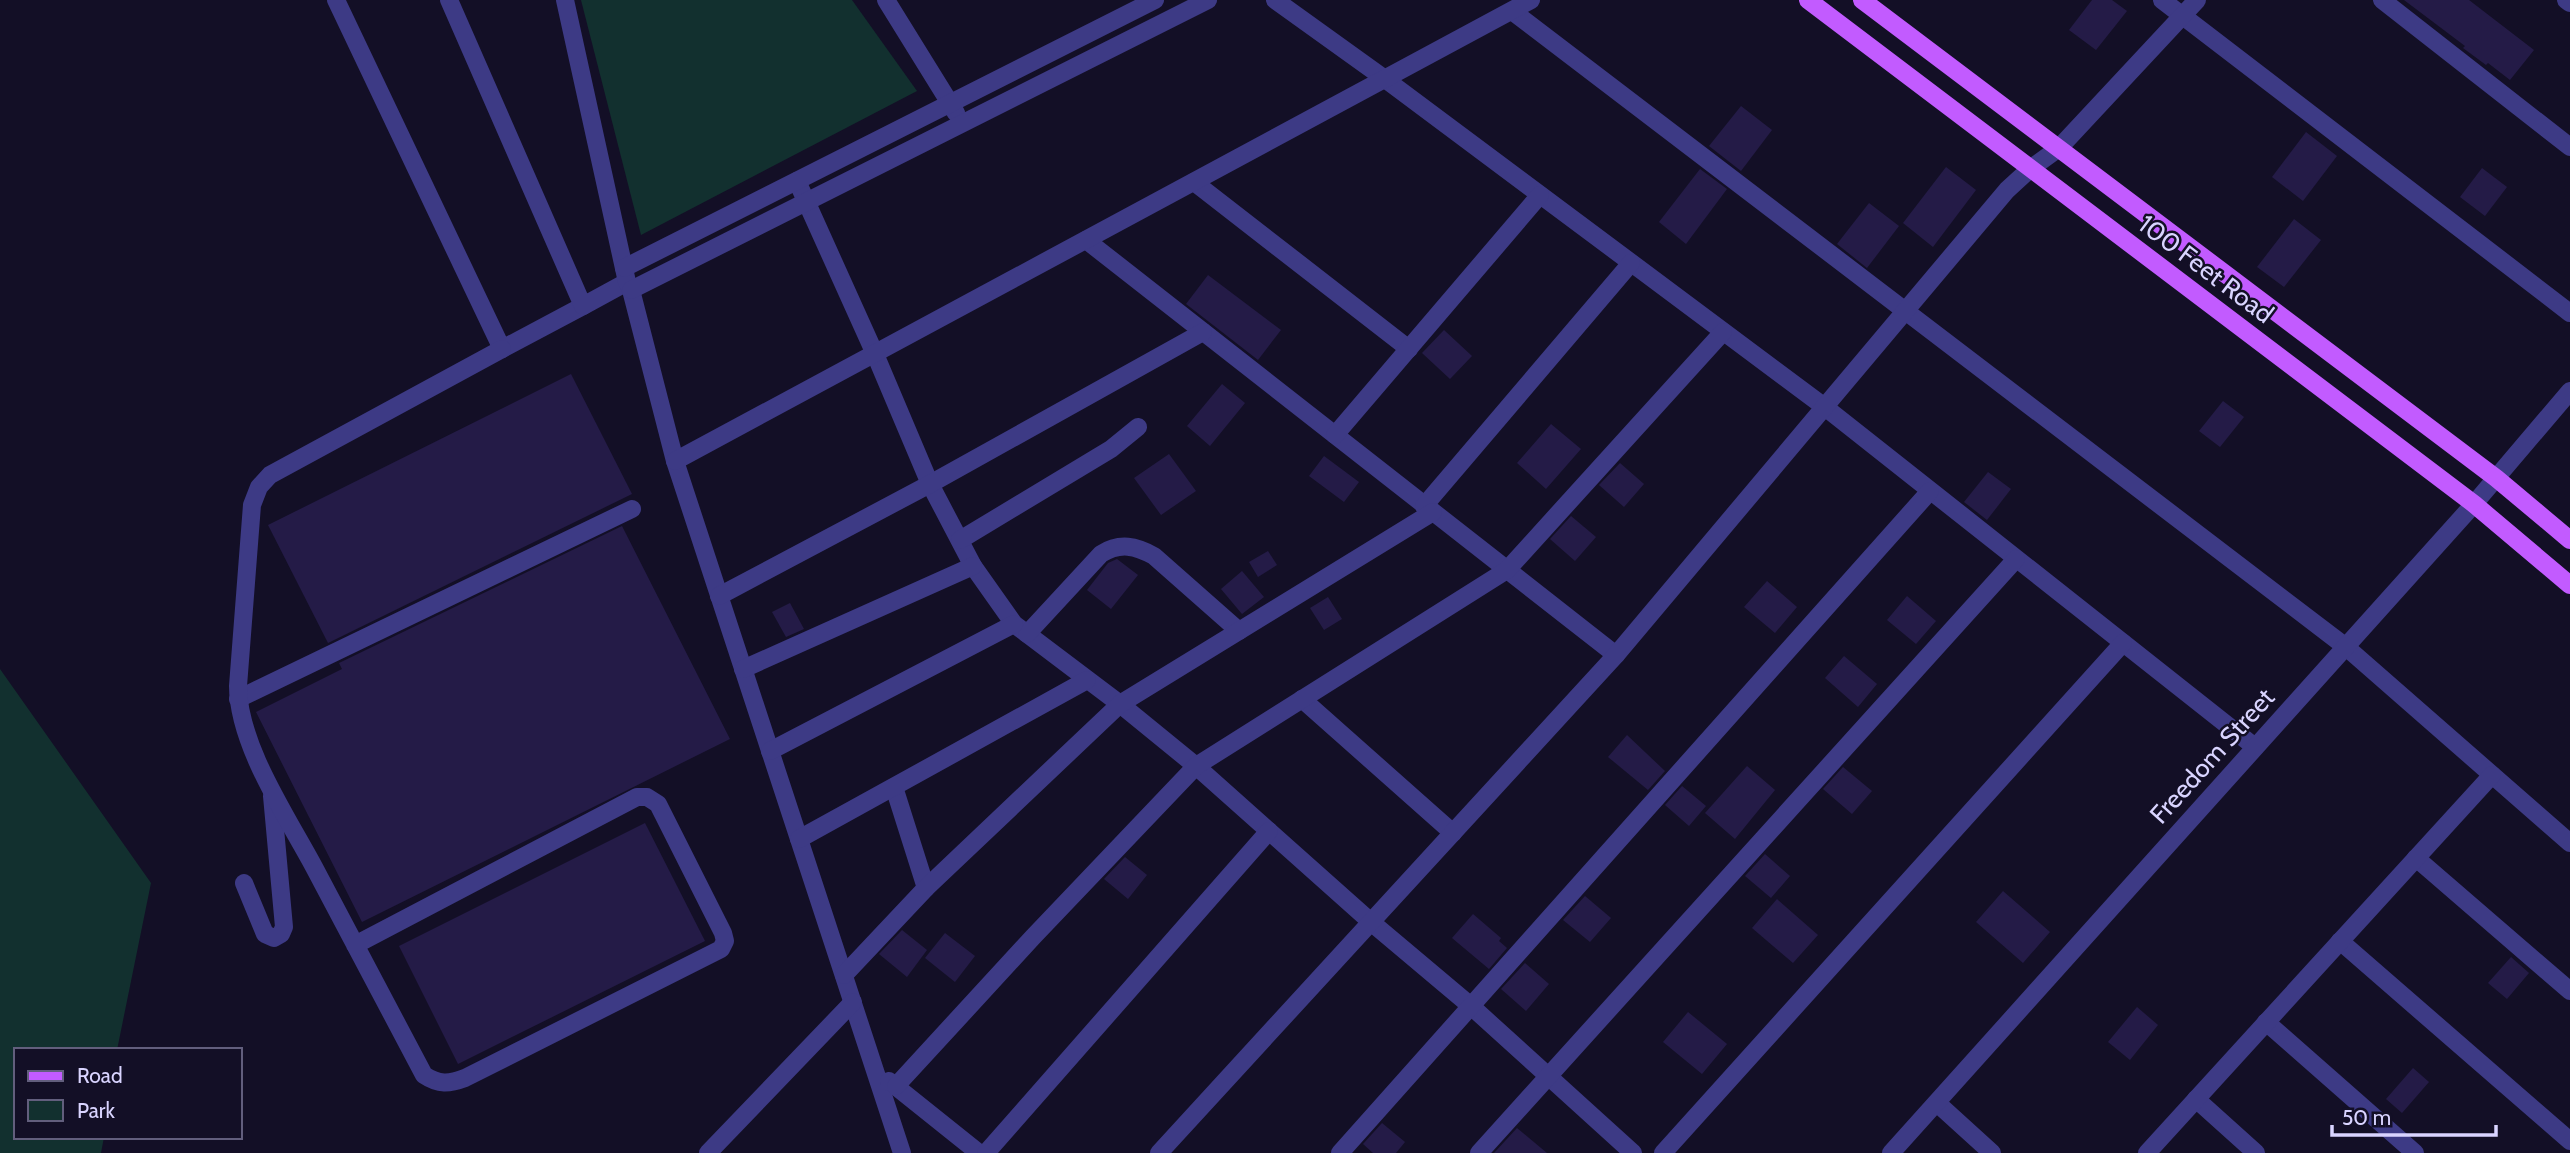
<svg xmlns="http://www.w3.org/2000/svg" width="2570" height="1153" font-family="Cabin,sans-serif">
<rect width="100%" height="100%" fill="#130f26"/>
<!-- green -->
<g fill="#12302f">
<polygon points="581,0 852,0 917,91 641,235"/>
<polygon points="0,669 151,883 117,1050 16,1050 16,1137 104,1137 101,1153 0,1153"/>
</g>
<!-- building -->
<g fill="#241b47">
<polygon points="2092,0 2112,0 2127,11 2096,50 2069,30"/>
<polygon points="2404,0 2469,0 2534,50 2510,80 2488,63 2486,65 2463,48 2465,46"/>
<polygon points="1741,106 1772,130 1741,171 1709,146"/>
<polygon points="2306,132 2337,156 2303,201 2272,177"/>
<polygon points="1946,167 1976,190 1933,247 1903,223"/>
<polygon points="2482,168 2507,187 2485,216 2460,197"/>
<polygon points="1700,169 1727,189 1686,244 1659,222"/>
<polygon points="1869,203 1899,226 1867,268 1837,244"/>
<polygon points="2294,219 2321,240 2284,287 2257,267"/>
<polygon points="1208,275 1281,330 1258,360 1186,304"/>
<polygon points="1444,330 1472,356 1450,379 1422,353"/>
<polygon points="571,374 632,494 328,643 268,525"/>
<polygon points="1222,384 1245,403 1210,446 1187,426"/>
<polygon points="2223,401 2244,417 2220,447 2199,431"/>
<polygon points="1551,424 1581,449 1546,489 1517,463"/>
<polygon points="1169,454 1196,491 1161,515 1134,478"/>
<polygon points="1324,456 1359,482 1344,502 1309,476"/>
<polygon points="1620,463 1644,484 1624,507 1599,485"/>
<polygon points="1988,472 2011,489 1987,520 1964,502"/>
<polygon points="1571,516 1596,537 1575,561 1550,539"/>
<polygon points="622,526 730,739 362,922 256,712 342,669 339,663"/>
<polygon points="1268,551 1277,565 1258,577 1249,562"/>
<polygon points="1117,559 1138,575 1111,609 1087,590 1108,563"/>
<polygon points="1242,571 1264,597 1242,614 1221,589"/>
<polygon points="1767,581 1797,607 1775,633 1744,607"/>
<polygon points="1907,596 1936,621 1916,644 1887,620"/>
<polygon points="1328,597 1342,619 1324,630 1310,608"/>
<polygon points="790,603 804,629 786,637 772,612"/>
<polygon points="1844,656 1877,684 1858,707 1825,678"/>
<polygon points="1627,735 1665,771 1648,790 1608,757"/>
<polygon points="1747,766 1775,790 1735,839 1705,813"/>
<polygon points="1843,767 1872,791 1852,814 1823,789"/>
<polygon points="1682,786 1706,806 1689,826 1665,805"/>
<polygon points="645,823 705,941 458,1064 399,946"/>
<polygon points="1765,854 1790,876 1771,898 1745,876"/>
<polygon points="1125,857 1147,875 1128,899 1104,879"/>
<polygon points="2003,891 2050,932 2023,963 1976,922"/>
<polygon points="1585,896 1611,918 1590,942 1563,920"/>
<polygon points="1777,899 1818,935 1793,963 1752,928"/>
<polygon points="1473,914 1501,938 1499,941 1507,948 1489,969 1452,938"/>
<polygon points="902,930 927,950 907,977 879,954"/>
<polygon points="945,933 975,956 955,982 925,958"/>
<polygon points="2511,957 2529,973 2507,999 2488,983"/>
<polygon points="1525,963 1549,984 1526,1011 1501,989"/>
<polygon points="2137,1007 2158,1025 2130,1060 2108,1042"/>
<polygon points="1688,1012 1727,1044 1702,1074 1663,1042"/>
<polygon points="2413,1068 2429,1082 2402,1113 2386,1099"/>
<polygon points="1382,1123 1405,1142 1396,1153 1373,1153 1363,1144"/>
<polygon points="1517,1128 1547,1153 1494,1153"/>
</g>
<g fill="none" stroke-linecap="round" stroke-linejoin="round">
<!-- minor -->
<g stroke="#3d3a85" stroke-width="18">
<polyline points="336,0 502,349 583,306"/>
<polyline points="449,0 583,306 627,282"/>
<polyline points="565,0 627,282 631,290 675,461 902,1153"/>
<polyline points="886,0 956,113"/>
<polyline points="1275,0 1385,79 1826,408 2255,747"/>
<polyline points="2162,0 2570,313"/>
<polyline points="2382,0 2570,147"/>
<polyline points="2566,0 2570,3"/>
<polyline points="1512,11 2346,647 2570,843"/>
<polyline points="797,181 875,354 930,484 973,566 1014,624 1120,704 1196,766 1371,922 1472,1007 1633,1153"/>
<polyline points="1194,182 1409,349"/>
<polyline points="1086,240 1616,655"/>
<polyline points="624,268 1155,0"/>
<polyline points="631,290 1208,0"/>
<polyline points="1335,435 1540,195"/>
<polyline points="675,461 1531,0"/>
<polyline points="1424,506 1631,263"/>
<polyline points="960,540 1111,449 1138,427"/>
<polyline points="719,596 930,484 1203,332"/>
<path d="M1027,634L1101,554C1120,542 1136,546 1154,556L1239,631"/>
<polyline points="743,669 973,566"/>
<polyline points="238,699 632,509"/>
<polyline points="1302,699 1453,833"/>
<polyline points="770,751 1014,624"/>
<polyline points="894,787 926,888"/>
<polyline points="799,839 1087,680"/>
<polyline points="2416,858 2570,991"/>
<polyline points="244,883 265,934 274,938 281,934 284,927 272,796"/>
<polyline points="2340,941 2570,1141"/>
<path d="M355,945L637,797H647L658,804L723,933L725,941L721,949L465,1078C449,1084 439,1085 424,1075C387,1006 351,936 314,867C286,815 238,744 238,686L252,505L259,487L270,475L502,349"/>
<polyline points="844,975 926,888 1120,704 1433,512"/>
<polyline points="2266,1022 2415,1153"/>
<polyline points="889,1081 979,1153"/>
<polyline points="896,1086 1033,937 1196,766 1507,570 1723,332"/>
<polyline points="2196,1099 2256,1153"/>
<polyline points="1937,1103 1992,1153"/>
<polyline points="708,1153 853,1002"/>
<polyline points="986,1153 1269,831"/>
<polyline points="1159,1153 1616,655 2007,190 2030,169 2059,148 2197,0"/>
<polyline points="1340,1153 1930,491"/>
<polyline points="1479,1153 2016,559"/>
<polyline points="1663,1153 2123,643"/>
<polyline points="1891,1153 2474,504 2570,391"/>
<polyline points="2147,1153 2492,775"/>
</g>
<!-- major -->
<g stroke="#c25bff" stroke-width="18">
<polyline points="1808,0 2474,504 2570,585"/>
<polyline points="1862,0 2496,478 2570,540"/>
</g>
</g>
<g text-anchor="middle" stroke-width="5" stroke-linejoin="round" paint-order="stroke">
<!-- street labels -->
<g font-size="26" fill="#d9d4ff" stroke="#130f26">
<text transform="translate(2206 269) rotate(37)" y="9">100 Feet Road</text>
<text transform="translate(2212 756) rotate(-48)" y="9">Freedom Street</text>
</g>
</g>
<!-- legend -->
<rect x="14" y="1048" width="228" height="91" fill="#130f26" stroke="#625e7d" stroke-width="2"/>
<rect x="28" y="1071" width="35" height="10" fill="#c25bff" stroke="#625e7d" stroke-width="2"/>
<text x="77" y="1083" font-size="21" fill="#d9d4ff">Road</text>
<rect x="28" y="1100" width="35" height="21" fill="#12302f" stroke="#625e7d" stroke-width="2"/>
<text x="77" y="1118" font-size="21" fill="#d9d4ff">Park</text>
<!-- scale -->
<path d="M2332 1125v10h164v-10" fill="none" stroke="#d9d4ff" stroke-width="3.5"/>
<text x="2342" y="1125" font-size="21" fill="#d9d4ff" stroke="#130f26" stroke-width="5" paint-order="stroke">50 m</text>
</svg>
